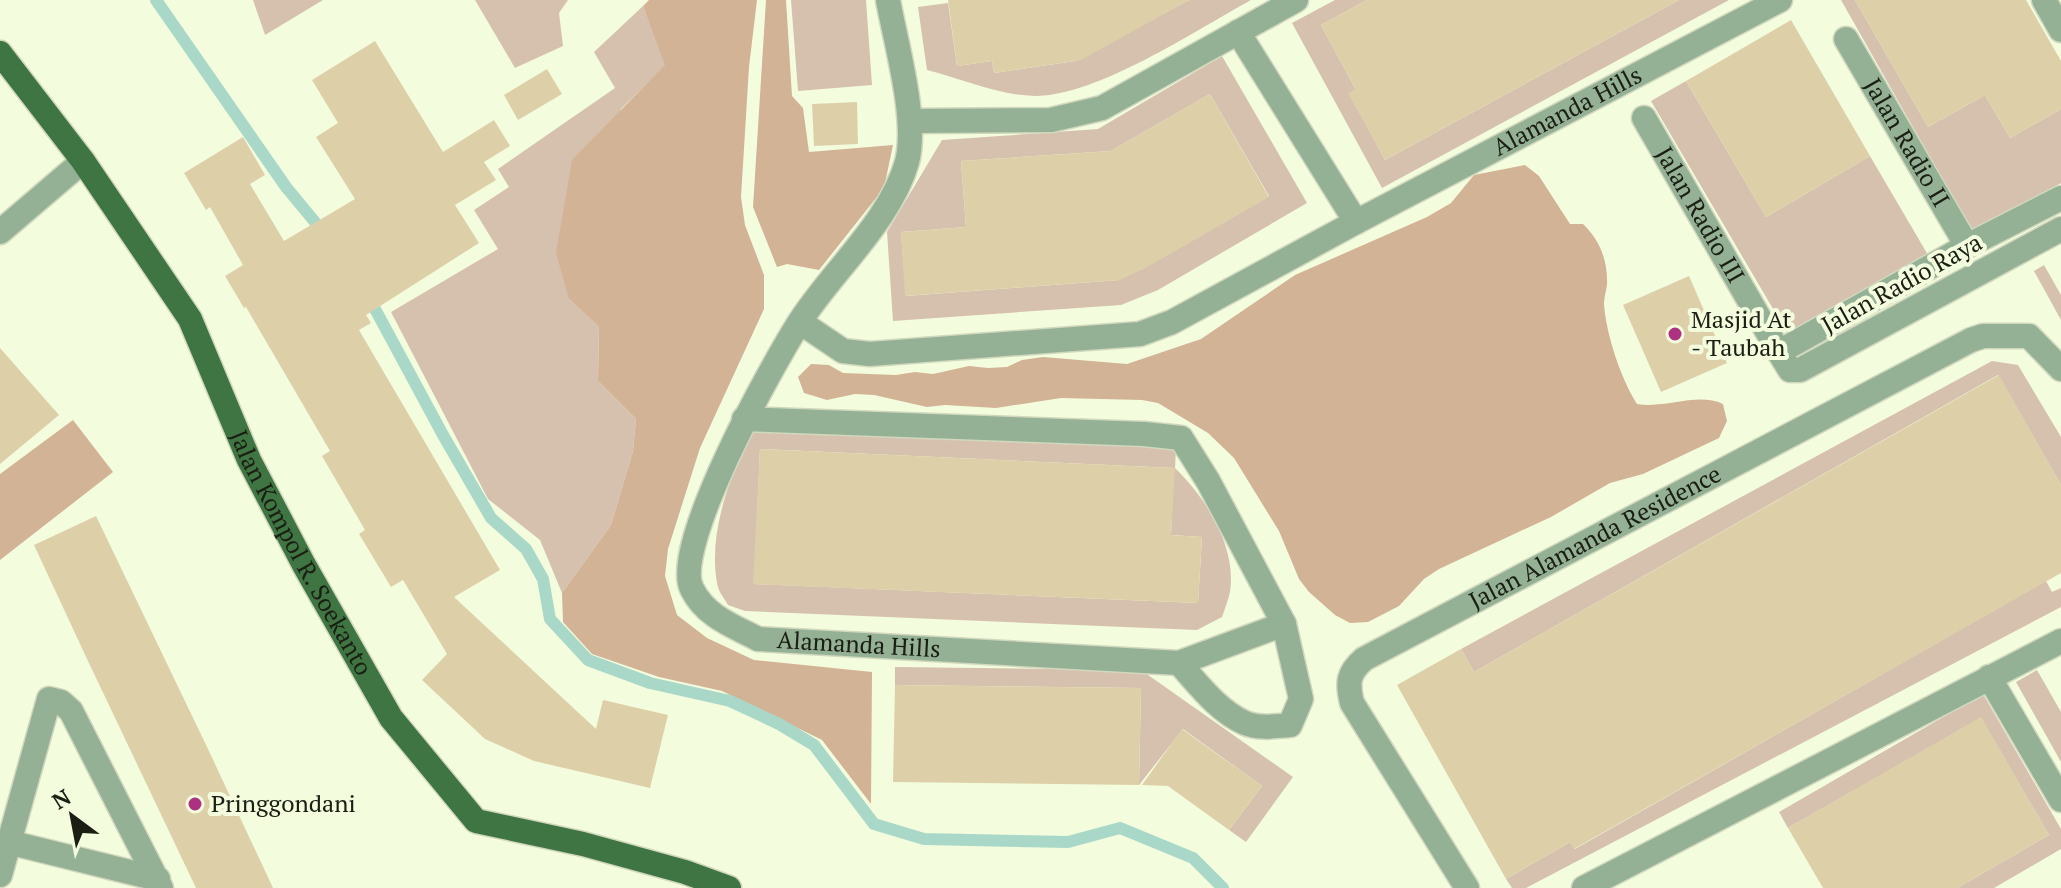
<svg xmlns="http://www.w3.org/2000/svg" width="2061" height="888" font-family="'PT Serif',serif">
<rect width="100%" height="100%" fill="#f4fcde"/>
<!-- green -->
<g fill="#d6c1ae" fill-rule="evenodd">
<polygon points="253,0 323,0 265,35"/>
<polygon points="475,0 568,0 559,13 563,46 515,68"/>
<polygon points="791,0 866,0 872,85 798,91"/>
<path d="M1189,0H1251C1196,30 1096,97 1034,96C998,95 962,79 927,70L918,7L948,3L957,66L992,61L994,73L1075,61Z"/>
<polygon points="1335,0 1367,0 1321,25 1356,90 1349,93 1385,160 1679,0 1729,0 1382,188 1292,23"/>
<polygon points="1841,0 1855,0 1928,127 1985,95 2010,138 2061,109 2061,183 1973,233"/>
<polygon points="643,6 666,65 621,109 569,299 599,325 598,381 636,419 633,451 611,525 562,593 540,540 488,499 391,312 498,249 474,210 509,187 498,169 615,88 594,52"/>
<path d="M1222,56L1307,203L1158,290L1121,305L893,321L887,232L942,140L1098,129ZM1210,94L1269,196L1119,280L906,296L901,232L966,227L961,161L1111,151Z"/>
<polygon points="1686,81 1766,217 1870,156 1928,255 1789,336 1651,101"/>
<polygon points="2044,265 2061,295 2061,320 2034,271"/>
<polygon points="1992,361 2018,365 2061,437 2061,485 1998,375 1474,672 1461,649"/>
<path d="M754,430L1176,448L1175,468C1206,498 1237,547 1230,592C1228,600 1225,609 1222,617L1197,630L745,611L728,605C724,598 718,591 717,583C708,532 730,474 754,430ZM760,449L1174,468L1171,535L1202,537L1198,603L754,584Z"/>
<polygon points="2046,581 2052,592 2061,588 2061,607 1526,888 1512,888 1506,879 1570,842 1575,849"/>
<polygon points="895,667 1141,670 1293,777 1246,842 1229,830 1262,786 1183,729 1139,785 1141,688 895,685"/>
<polygon points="2037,670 2061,712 2061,762 2016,682"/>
<polygon points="1983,694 2061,829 2061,849 1994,888 1957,888 2049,835 1981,718 1788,828 1779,812"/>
</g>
<!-- forest -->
<g fill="#d2b396">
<polygon points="649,0 757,0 749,67 741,197 745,225 764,275 764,309 700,448 668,549 665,576 677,615 707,638 754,660 872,672 871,804 822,740 722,691 659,677 592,654 563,622 562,593 611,525 633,451 636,419 598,381 599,326 569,299 556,253 572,160 665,65 643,6"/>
<polygon points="766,0 786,0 792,96 803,108 809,152 893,145 884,188 819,270 787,264 777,267 753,207"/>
<path d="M1525,165L1539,176L1570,224H1583C1600,240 1608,261 1607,285C1606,291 1604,298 1604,304C1606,334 1621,379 1637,404C1666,409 1697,392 1723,404L1727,421L1719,438L1643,474L1610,483L1551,517L1439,569L1424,579L1399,606L1368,622L1350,623L1335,615L1309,592L1299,579L1279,531L1234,458L1208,433L1158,403L1142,400L1061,398L996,408L945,405L927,407L874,395L855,394L827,400L804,393L798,377L811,364L829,365L843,373L896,375L915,372L933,374L969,366L988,368L1007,367L1022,360L1043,357L1127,364L1201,339L1295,275L1427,217L1451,203L1474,175Z"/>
<polygon points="73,420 113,472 0,560 0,474"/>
</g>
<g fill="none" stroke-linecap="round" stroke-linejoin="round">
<!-- stream -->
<g stroke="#a9d8c8" stroke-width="12">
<polyline points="156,0 286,187 324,233"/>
<polyline points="368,296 443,435 491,518 526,549 543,579 550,619 588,660 650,683 730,701 779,724 814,745 874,824 924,839 1068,842 1120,828 1193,858 1223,888"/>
</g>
</g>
<!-- building -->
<g fill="#ddd0a9">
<polygon points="948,0 1189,0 1081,60 994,73 992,61 957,66"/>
<polygon points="1367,0 1679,0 1385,160 1348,93 1356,90 1321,25"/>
<polygon points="1855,0 2026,0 2061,61 2061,109 2010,138 1985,95 1928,127"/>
<polygon points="1791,20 1870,156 1766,217 1686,81"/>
<polygon points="375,41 443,152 494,120 510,146 484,162 496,180 455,205 479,243 366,315 371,323 359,330 500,570 454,597 596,729 603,700 668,715 650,788 534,761 485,739 422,680 447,654 403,580 391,587 359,534 365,530 322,456 330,451 246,307 244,308 225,276 243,265 210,207 206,210 184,173 243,137 265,175 250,184 284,241 355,199 316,137 338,123 312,80"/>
<polygon points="547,69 562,94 518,120 504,95"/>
<polygon points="1210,94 1269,197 1149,266 1120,280 905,296 901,232 966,227 961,161 1111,151"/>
<polygon points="857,102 858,144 814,146 812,104"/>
<polygon points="1689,276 1727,363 1661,392 1623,305"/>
<polygon points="0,348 59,415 0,464"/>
<polygon points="1999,375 2061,485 2061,573 1574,849 1570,842 1506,879 1397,685 1461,649 1474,672"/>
<polygon points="760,449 1175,468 1171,535 1202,537 1198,603 753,584"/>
<polygon points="96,516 208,749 273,888 196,888 87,659 34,545"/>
<polygon points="895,685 1141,688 1139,785 893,782"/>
<polygon points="1981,717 2049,835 1957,888 1823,888 1788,828"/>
<polygon points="1182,729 1262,786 1229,830 1168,786 1142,785"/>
</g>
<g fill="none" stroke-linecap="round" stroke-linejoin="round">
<!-- minor casing -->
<g stroke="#d1d8be" stroke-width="27">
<g id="minor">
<path id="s1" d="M888,0C896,44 918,120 907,162C890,222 832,271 799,323C773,364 670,548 692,589C705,616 733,626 758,639L1179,663L1284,624"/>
<polyline points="2044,0 2061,30"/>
<polyline points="1238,32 1356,222"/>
<path id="s2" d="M1846,39L1967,246"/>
<path id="s3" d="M1644,118L1779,352"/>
<polyline points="910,121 1051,120 1102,108 1296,0"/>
<polyline points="2061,198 1967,246 1779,352 1790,370 1800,370 2061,229"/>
<polyline points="0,232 83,161"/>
<path id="s4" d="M800,322L843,351L870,354L1140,334L1172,322L1356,222L1780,0"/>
<path d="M744,419L1144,434L1181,438L1208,481L1284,624L1301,699L1290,725C1276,726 1259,729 1245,723C1218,711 1198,684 1179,663"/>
<polyline points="1989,677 2061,800"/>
<polyline points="8,842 158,879"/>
<polyline points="0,875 49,699 61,702 71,711 161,888"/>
<path id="s5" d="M1467,888L1352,703C1347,682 1348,673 1364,659L1971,340L1983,336H2029L2061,369"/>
<polyline points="1584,888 2061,641"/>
</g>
</g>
<!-- major casing -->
<g stroke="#d1d8be" stroke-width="27">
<g id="major">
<path id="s6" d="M0,53L83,161L190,319L249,460L304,565L391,718L476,821L583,844L685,872L729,888"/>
</g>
</g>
<!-- minor -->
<use href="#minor" stroke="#94b195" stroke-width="24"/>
<!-- major -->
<use href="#major" stroke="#3f7543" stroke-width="24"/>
</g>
<!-- markers -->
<g fill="#ad3081" stroke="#f4fcde" stroke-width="3">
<circle cx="1675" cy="334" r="8"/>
<circle cx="195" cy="804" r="8"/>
</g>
<g text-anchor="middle" stroke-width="8" stroke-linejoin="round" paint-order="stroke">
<!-- street labels -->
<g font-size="24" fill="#1b1e13" stroke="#f4fcde">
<text dy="8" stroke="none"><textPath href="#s4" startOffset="832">Alamanda Hills</textPath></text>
<text dy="8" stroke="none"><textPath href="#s2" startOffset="120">Jalan Radio II</textPath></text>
<text dy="8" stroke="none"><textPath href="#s3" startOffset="112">Jalan Radio III</textPath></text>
<text transform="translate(1902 284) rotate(-29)" y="8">Jalan Radio Raya</text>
<text dy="8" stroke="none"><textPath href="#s5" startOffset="528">Jalan Alamanda Residence</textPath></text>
<text dy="8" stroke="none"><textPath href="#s6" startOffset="586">Jalan Kompol R. Soekanto</textPath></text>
<text dy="8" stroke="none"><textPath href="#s1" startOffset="836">Alamanda Hills</textPath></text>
</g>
<!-- poi labels -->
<g font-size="24" fill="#1b1e13" stroke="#f4fcde" text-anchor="start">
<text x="1691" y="328">Masjid At<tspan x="1691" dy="28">- Taubah</tspan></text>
<text x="211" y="812">Pringgondani</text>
</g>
</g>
<!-- north arrow -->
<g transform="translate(72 816) rotate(328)" stroke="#f4fcde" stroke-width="6" paint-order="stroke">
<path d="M0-6L14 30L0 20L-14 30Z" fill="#1b1e13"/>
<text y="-12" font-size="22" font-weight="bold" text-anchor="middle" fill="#1b1e13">N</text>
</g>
</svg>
